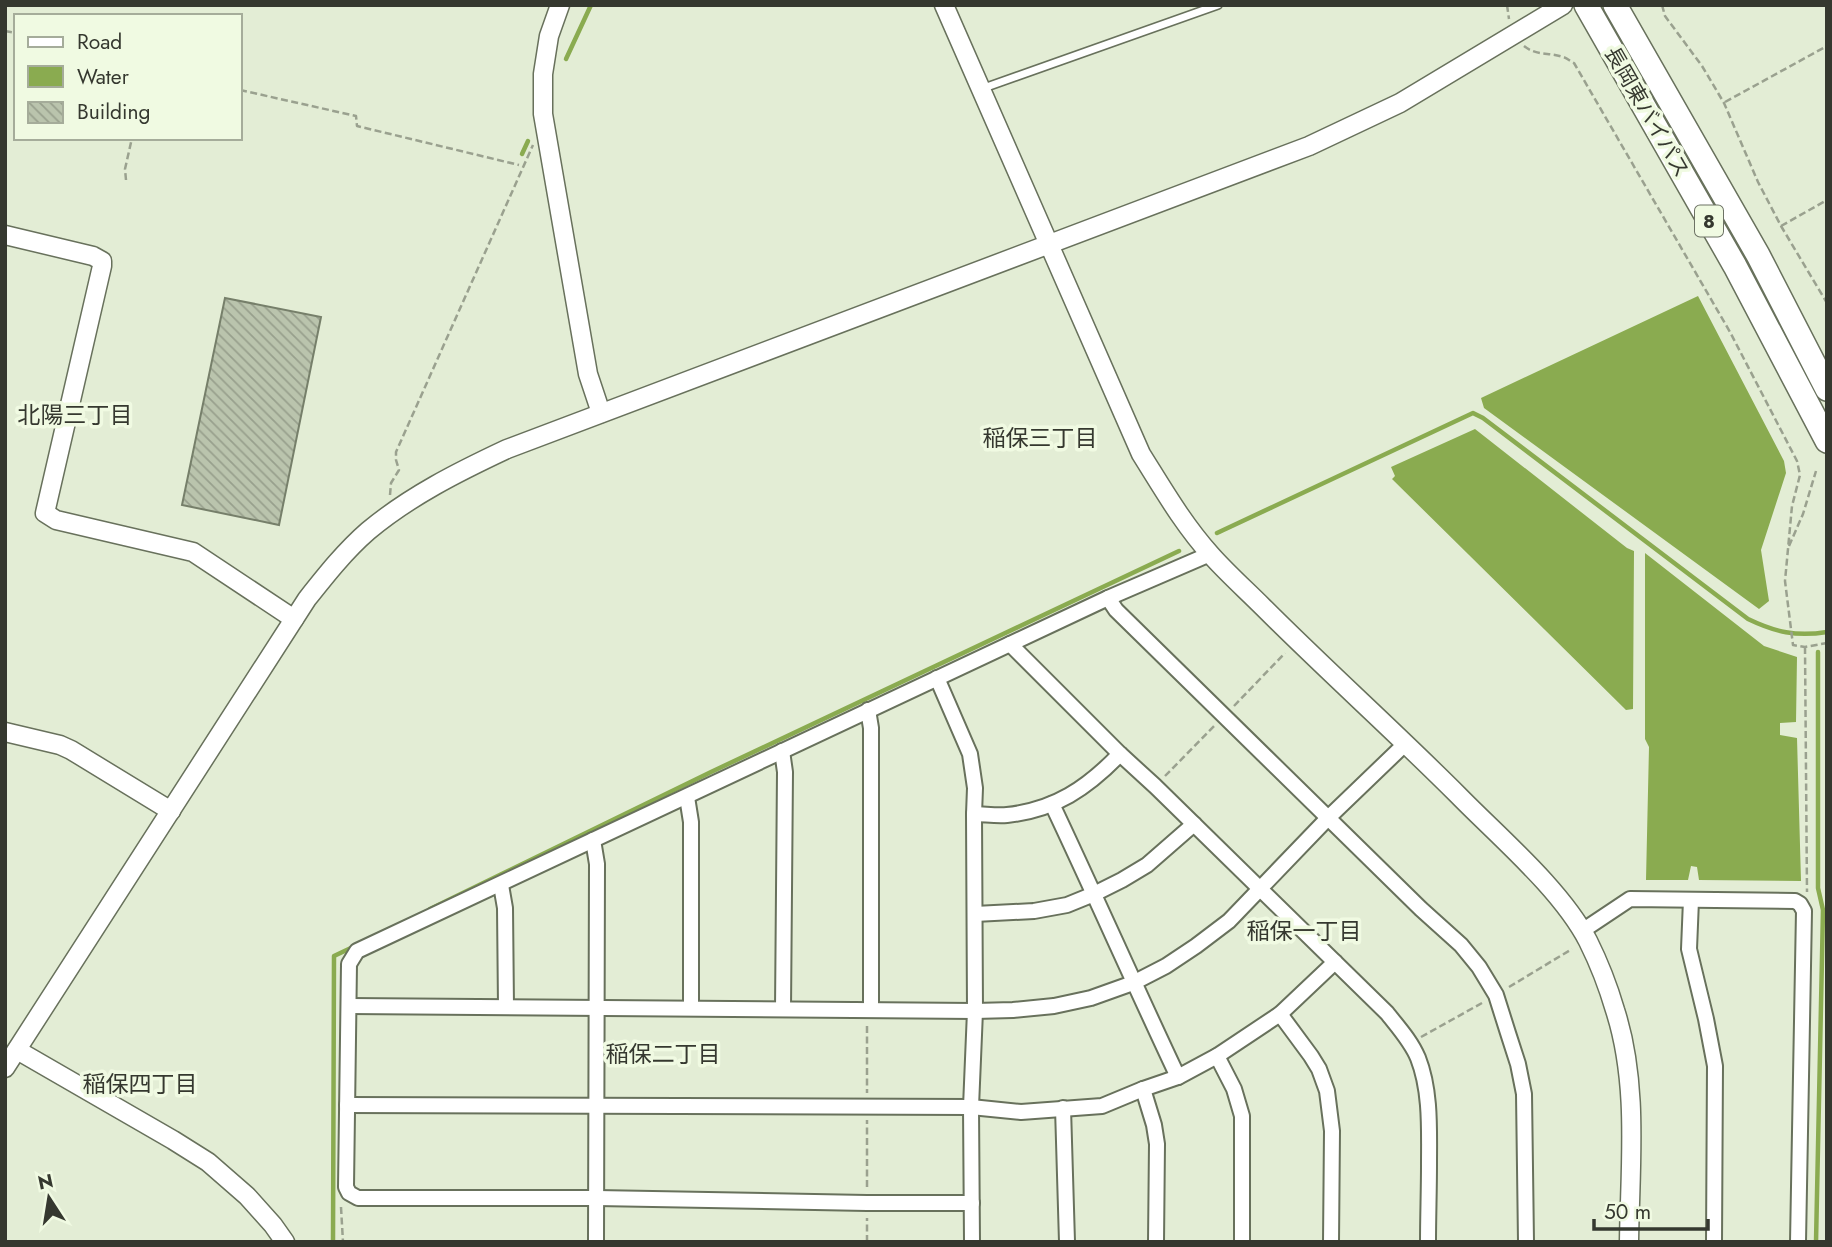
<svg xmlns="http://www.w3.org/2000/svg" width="1832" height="1247" font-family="Jost,'Noto Sans JP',sans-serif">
<defs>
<pattern id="building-back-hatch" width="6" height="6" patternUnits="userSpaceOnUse" patternTransform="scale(1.75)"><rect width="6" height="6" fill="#bac4ad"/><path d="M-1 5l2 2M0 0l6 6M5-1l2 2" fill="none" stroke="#98a08d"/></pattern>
</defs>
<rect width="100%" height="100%" fill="#e3edd5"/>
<!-- water -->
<g fill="#8aab50">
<polygon points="1698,296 1784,461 1786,473 1761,550 1769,601 1759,609 1484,408 1481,398"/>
<polygon points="1475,429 1627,548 1634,551 1633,709 1626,710 1392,479 1395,476 1391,467"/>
<polygon points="1645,553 1764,646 1797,657 1796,722 1780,723 1780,735 1797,738 1801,881 1699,880 1697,867 1691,866 1688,880 1646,880 1649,747 1645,739"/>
</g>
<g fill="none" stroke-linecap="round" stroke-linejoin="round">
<!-- stream -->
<g stroke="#8aab50" stroke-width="4.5">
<polyline points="566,59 591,5"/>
<polyline points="522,154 528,141"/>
<path d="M1217,533L1473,413L1483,418L1748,619C1775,632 1796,637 1827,632"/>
<polyline points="430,909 711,772 1179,551"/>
<polyline points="333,1242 334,956 353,947"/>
<polyline points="1816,1242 1823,910 1818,888 1818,652"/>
</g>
</g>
<!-- building -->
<polygon fill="url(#building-back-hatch)" stroke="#767f6a" stroke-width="2" points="225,298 321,317 279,525 182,505"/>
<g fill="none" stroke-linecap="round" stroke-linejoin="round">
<!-- service casing -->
<g stroke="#68715c" stroke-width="10">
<polyline id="service" points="981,89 1218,5"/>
</g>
<!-- minor casing -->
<g stroke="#68715c" stroke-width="18">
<g id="minor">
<polyline points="1108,598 1116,610 1421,909 1461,945 1479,967 1496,995 1508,1033 1518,1064 1524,1094 1526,1242"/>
<path d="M1010,644L1120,754L1155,786L1387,1013C1398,1027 1411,1041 1418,1058C1431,1091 1429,1130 1429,1165C1429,1191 1428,1216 1428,1242"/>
<polyline points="937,678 970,754 975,788 974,814 975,1011 971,1107 972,1242"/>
<polyline points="868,710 871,728 871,1009"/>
<polyline points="782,751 785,772 783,1009"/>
<polyline points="687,797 691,822 691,1008"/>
<path d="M1052,804C1095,895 1135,986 1178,1077"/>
<path d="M974,814C984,814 996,816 1007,815C1055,810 1087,788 1120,754"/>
<polyline points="593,840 597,864 596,1242"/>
<polyline points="501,885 505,908 506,1007"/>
<polyline points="1691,900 1689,949 1706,1019 1715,1066 1714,1242"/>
<polyline points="975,914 1034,911 1067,905 1094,894 1122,880 1147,865 1194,824"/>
<polyline points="1582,931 1630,899 1795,901 1800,904 1804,911 1798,1242"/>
<polyline points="349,1006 975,1011 1013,1010 1054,1006 1091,998 1133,983 1166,966 1196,946 1229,921 1328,818 1406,743"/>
<polyline points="1280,1014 1311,1056 1319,1069 1327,1091 1332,1131 1331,1242"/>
<polyline points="1217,1056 1234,1089 1242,1116 1242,1242"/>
<polyline points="1143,1089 1154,1125 1157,1144 1156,1242"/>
<polyline points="347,1105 971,1107 1021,1112 1102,1106 1143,1089 1178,1077 1217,1056 1280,1014 1335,962"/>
<polyline points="1063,1108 1067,1242"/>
<polyline points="972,1203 867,1203 597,1198 358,1198 349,1193 346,1187 349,964 357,951 1108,598 1210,554"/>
</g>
</g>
<!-- tertiary casing -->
<g stroke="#68715c" stroke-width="21">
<g id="tertiary">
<polyline points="560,5 549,36 543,74 543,114 588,374 601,413"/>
<path d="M944,5L1141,454C1163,489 1183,524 1211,555C1227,573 1246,590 1263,607C1327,671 1394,731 1458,795C1499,837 1561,889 1588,941C1599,963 1608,986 1615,1010C1639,1084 1630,1165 1629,1242"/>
<polyline points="5,235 93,256 102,261 102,266 45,513 56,520 193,552 294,619"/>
<polyline points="5,732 60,745 71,750 171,811"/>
<polyline points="17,1050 173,1140 208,1162 247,1196 273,1225 285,1242"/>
<path d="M5,1068L307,599C326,575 345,551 368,531C410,496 458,472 507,449L1309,146L1400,103L1563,5"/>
</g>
</g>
<!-- trunk casing -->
<g stroke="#68715c" stroke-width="26">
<g id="trunk">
<polyline points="1586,5 1735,266 1827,441"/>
<polyline points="1615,5 1758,255 1827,389"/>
</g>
</g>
<!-- path -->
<g stroke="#9aa18f" stroke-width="2.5" stroke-dasharray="7 3.5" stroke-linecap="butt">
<polyline points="1507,5 1509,19"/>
<polyline points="1662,5 1665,16 1702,66 1724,103 1758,182 1781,226 1827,303"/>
<polyline points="5,31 16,33"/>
<path d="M1524,46C1536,56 1549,52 1563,57C1567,58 1570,61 1574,63L1730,332L1797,461L1800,475L1792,506L1785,581L1793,645L1805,647L1827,643"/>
<polyline points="240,90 356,116 357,126 519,165"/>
<polyline points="1725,102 1827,46"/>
<polyline points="126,180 125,169 132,138"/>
<polyline points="1781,226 1827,200"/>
<polyline points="390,495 391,483 399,470 396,460 396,452 533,145"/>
<polyline points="1789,546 1803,514 1816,471"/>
<polyline points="1805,647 1807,892"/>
<polyline points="1234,706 1285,653"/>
<polyline points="1165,776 1214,726"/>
<polyline points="1509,987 1572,949"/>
<polyline points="867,1026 867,1093"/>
<polyline points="1421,1037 1482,1003"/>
<polyline points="867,1187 867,1120"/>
<polyline points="341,1207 343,1242"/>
<polyline points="867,1242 867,1218"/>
</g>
<!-- service -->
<use href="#service" stroke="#fff" stroke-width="7"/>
<!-- minor -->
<use href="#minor" stroke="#fff" stroke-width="14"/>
<!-- tertiary -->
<use href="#tertiary" stroke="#fff" stroke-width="18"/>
<!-- trunk -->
<use href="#trunk" stroke="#fff" stroke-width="23"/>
</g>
<g text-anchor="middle" stroke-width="7" stroke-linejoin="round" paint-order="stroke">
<!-- shield labels -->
<rect fill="#f0fae2" stroke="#6d7265" stroke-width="2" x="1695" y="205.5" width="28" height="31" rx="5"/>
<g font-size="19" font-weight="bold" fill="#35382f">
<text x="1709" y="228">8</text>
</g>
<!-- street labels -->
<g font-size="21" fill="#35382f" stroke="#f0fae2">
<text transform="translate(1647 112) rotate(60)" y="7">長岡東バイパス</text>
</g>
<!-- neighbourhood labels -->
<g font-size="23" fill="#35382f" stroke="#f0fae2">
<text x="75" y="423">北陽三丁目</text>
<text x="1040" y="446">稲保三丁目</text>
<text x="1304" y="939">稲保一丁目</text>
<text x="663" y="1062">稲保二丁目</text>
<text x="140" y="1092">稲保四丁目</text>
</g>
</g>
<!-- border -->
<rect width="1832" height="1247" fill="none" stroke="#35382f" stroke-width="14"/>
<!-- legend -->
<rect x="14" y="14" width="228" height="126" fill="#f0fae2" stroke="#a5ac9a" stroke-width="2"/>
<rect x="28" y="37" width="35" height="10" fill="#ffffff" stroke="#a5ac9a" stroke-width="2"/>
<text x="77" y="49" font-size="21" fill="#35382f">Road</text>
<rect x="28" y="66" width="35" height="21" fill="#8aab50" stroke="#a5ac9a" stroke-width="2"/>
<text x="77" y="84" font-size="21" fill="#35382f">Water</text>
<rect x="28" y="102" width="35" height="21" fill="url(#building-back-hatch)" stroke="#a5ac9a" stroke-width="2"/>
<text x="77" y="119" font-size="21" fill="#35382f">Building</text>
<!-- north arrow -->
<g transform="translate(49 1198) rotate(348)" stroke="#f0fae2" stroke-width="5" paint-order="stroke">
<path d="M0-5L12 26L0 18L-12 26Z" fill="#35382f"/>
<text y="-10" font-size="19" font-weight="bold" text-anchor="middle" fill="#35382f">N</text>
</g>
<!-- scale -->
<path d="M1594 1219v10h114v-10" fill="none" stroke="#35382f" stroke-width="3.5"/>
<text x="1604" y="1219" font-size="21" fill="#35382f" stroke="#f0fae2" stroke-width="5" paint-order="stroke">50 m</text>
</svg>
